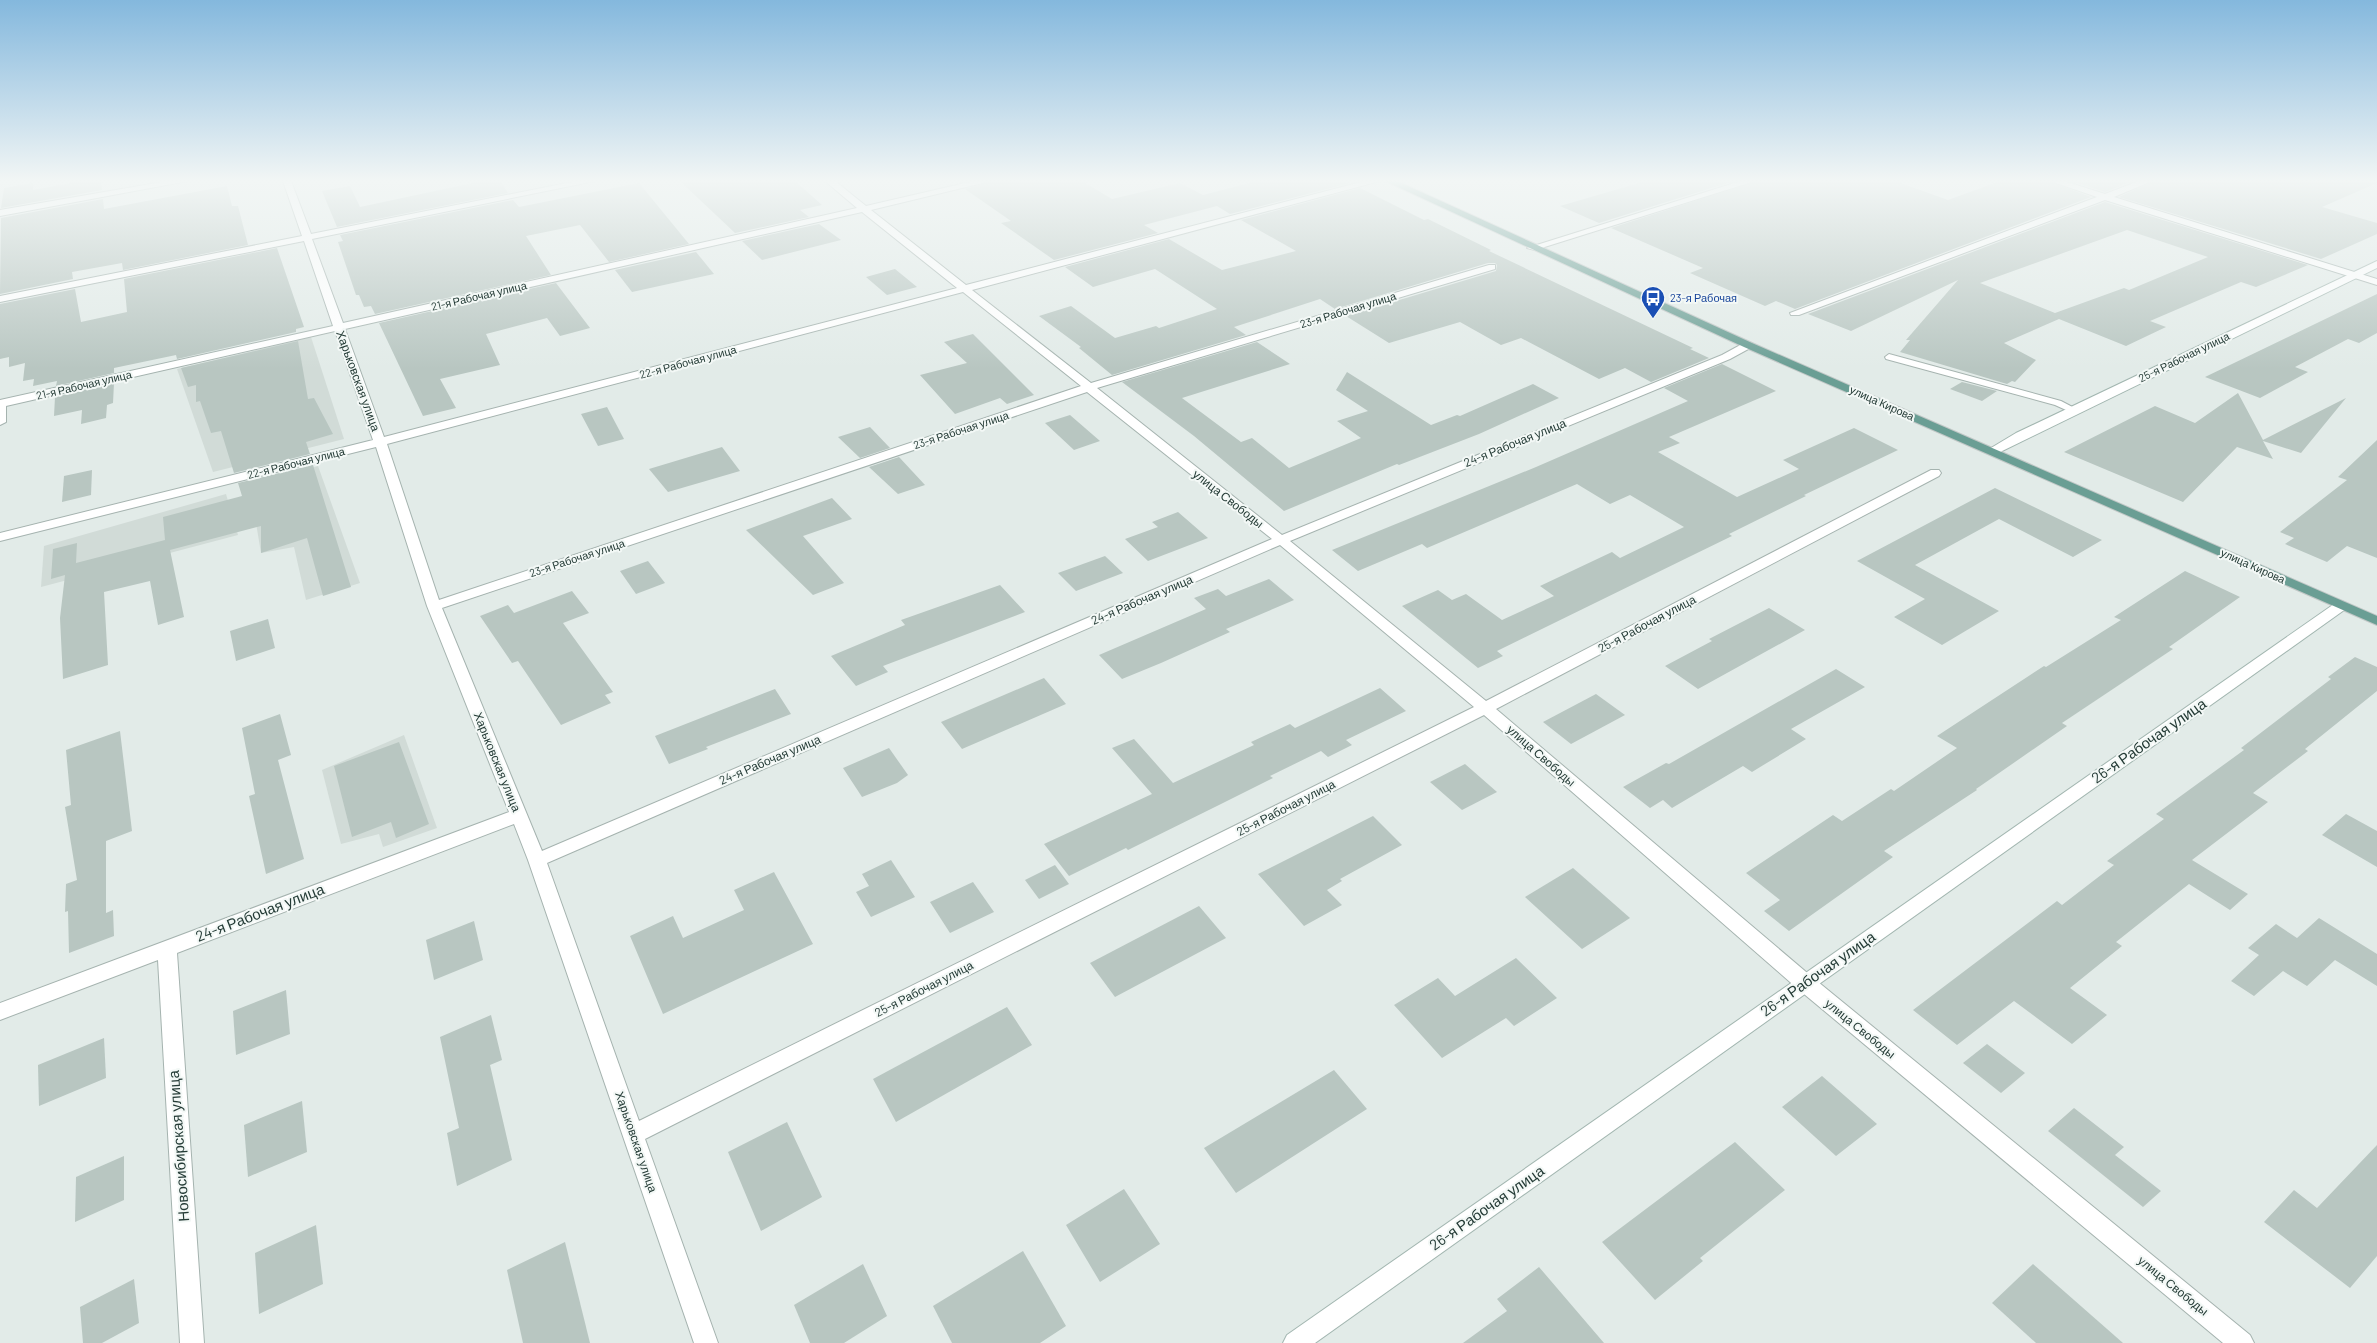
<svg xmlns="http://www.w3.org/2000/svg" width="2377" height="1343" font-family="Barlow,sans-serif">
<rect width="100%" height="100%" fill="#e2ebe8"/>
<!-- built -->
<g fill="#d1dbd7">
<polygon points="311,337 344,439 213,472 177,369"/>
<polygon points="318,466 360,583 306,600 294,547 261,553 250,487"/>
<polygon points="226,494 238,535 41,587 44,546"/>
<polygon points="404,735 437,828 383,847 379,834 341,844 322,770"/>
</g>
<!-- building -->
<g fill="#b8c6c1" fill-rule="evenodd">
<polygon points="82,181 101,181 102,190 1,208 4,188 33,183 33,190"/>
<polygon points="482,181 500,181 508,193 337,227 322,191 350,186 360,207"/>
<polygon points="680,181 795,181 822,205 800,210 809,217 735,233"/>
<polygon points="993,181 1082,181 1112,199 1180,183 1203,195 1257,181 1350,183 1230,214 1217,206 1144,225 1158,233 1054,260 1001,223 1011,221 965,189"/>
<polygon points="1646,181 1734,181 1599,223 1560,206"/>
<polygon points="1757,181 1895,181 1948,200 2000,181 2048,181 2091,197 1795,309 1776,301 1765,306 1690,273 1703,268 1611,228"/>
<polygon points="2071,181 2133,181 2105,192"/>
<polygon points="2154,181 2377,181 2377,183 2322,207 2377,223 2377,234 2321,259 2119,197"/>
<polygon points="639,183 689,244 609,262 580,225 526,236 551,275 375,314 371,306 364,307 359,295 356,295 338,242 343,241 340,235 513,200 519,207"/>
<polygon points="227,186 232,206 238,206 248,245 123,270 122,263 72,272 73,279 0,294 1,218 103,199 104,209"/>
<polygon points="1360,188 1424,220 1428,219 1491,250 1489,251 1693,348 1690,349 1709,358 1651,382 1625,368 1599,379 1521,338 1501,345 1460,322 1389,343 1346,316 1496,271 1497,265 1495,263 1488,263 1335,309 1320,299 1234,327 1246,335 1112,375 1079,348 1081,347 1039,316 1071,306 1115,338 1156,326 1159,328 1217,309 1155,269 1093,287 1065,267 1169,239 1222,270 1296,251 1241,220"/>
<path d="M2105,202L2308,265L2256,287L2241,282L2150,321L2166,327L2126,346L2059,319L2004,343L2036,360L2015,382L2012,381L2007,384L1900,352L1910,340H1906L1958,280L1851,331L1808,314ZM2127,230L2208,257L2129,290L2124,288L2055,313L1980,283Z"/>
<polygon points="819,224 841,240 762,260 742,241"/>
<polygon points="277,248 304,327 296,329 296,332 177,359 176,355 114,368 114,373 56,386 57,381 33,386 34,379 23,381 25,363 9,367 9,357 0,359 0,304 75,289 81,322 127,312 124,279"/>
<polygon points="696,252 714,274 632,292 615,270"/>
<polygon points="895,269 917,287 887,295 866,277"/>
<polygon points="556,283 590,328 560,336 547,318 486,334 500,365 440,379 456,408 423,416 379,323"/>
<polygon points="2377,294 2377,333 2359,343 2348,339 2295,367 2308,372 2260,398 2205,377"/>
<polygon points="973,334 1034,395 1007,404 1000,398 955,414 920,375 967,363 944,342"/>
<polygon points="298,341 308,399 314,398 333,434 306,442 310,454 234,473 221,431 211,433 200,401 196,402 196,385 188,387 181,368"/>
<polygon points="1257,342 1290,364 1182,398 1241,442 1252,438 1289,468 1361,438 1337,421 1368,411 1336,390 1347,372 1431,425 1457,415 1460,416 1533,384 1559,398 1479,434 1399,465 1397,464 1284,511 1194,436 1122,382"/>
<polygon points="1722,364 1776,391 1669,437 1680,443 1658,452 1737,497 1799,469 1783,460 1854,428 1898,450 1804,495 1806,496 1729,534 1732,536 1691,556 1497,651 1503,656 1478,668 1402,606 1438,590 1452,600 1466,594 1502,620 1554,596 1540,586 1612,552 1620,558 1684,527 1630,495 1610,504 1577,484 1427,548 1422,544 1358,571 1332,550 1536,467 1688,401 1664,388"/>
<polygon points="1962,382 1997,391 1982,401 1950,389"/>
<polygon points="114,383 113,403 107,405 106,418 81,424 82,410 54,416 55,397"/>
<polygon points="2238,393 2263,440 2346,398 2301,453 2263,441 2273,459 2237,447 2183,502 2064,452 2155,406 2195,423"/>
<polygon points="607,407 624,439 598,446 581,414"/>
<polygon points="1070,415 1100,441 1074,450 1045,423"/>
<polygon points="870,427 890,448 860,458 838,437"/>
<polygon points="2377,440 2377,558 2347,546 2327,562 2285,544 2294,538 2280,532 2347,480 2338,477"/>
<polygon points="722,447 740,471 668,492 649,469"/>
<polygon points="899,457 925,485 898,494 869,467"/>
<polygon points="313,465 351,587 323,596 307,538 261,553 261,526 170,550 184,617 158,625 150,581 104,592 108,665 63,679 60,618 65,575 51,579 53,549 77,543 76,563 165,540 163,517 242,496 238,483"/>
<polygon points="92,470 91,495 62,502 64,476"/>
<polygon points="1995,488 2102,540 2073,557 1999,519 1915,565 1999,611 1942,645 1894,617 1925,599 1857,561"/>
<polygon points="832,498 852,519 803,536 844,583 813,595 746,530"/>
<polygon points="1178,512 1208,538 1148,561 1125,539 1158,527 1152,522"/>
<polygon points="1105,556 1123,573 1076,591 1058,573"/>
<polygon points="648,561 665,583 636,594 620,571"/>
<polygon points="2185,571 2240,597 2169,647 2173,649 2062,723 2067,726 1976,789 1977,790 1884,851 1893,857 1789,931 1764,911 1780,900 1746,873 1833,815 1842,821 1891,789 1894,791 1957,748 1937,736 2044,666 2046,667 2121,620 2114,617"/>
<polygon points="1269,579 1294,600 1226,629 1230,632 1161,663 1122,679 1099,655 1206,609 1194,598 1218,589 1226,596"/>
<polygon points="1000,585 1025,612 883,666 888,672 856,686 831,656 905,625 901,620"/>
<polygon points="572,591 589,613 563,623 613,692 605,695 611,703 561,725 518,661 512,663 480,616 508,605 514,613"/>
<polygon points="1769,608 1805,630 1698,689 1665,666 1712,641 1709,639"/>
<polygon points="268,619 275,648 236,661 230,631"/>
<polygon points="2355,657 2377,667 2377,691 2305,749 2308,751 2253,793 2268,802 2192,860 2248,894 2230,910 2189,884 2116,942 2122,946 2070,988 2107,1015 2072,1044 2014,1001 1957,1045 1913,1010 2057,901 2062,905 2114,865 2107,861 2164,819 2156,814 2244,750 2241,748 2331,679 2328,677"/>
<polygon points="1836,669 1865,687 1791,729 1806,739 1752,772 1743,766 1672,808 1663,800 1650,808 1623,787 1666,763 1669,764"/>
<polygon points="1044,678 1066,704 962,749 941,722"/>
<polygon points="1380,688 1406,711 1346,740 1352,745 1328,757 1321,751 1270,776 1273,778 1219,805 1128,850 1126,848 1069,876 1044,844 1152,794 1112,748 1134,739 1173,783 1254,745 1251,742 1290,724 1295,728"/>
<polygon points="775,689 791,714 706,747 708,749 669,764 655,736"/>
<polygon points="1596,694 1625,715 1571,744 1543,722"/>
<polygon points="280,714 291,755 278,760 304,859 266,874 249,796 255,794 242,728"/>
<polygon points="120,731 132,831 106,841 106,913 113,910 114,936 69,953 68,911 65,912 66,884 77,880 65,807 71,805 66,750"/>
<polygon points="399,742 429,824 396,838 391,822 352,837 334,766"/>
<polygon points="889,748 908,775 897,783 862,797 843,768"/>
<polygon points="1465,764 1497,792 1462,810 1430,782"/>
<polygon points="2346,814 2377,831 2377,867 2322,835"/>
<polygon points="1373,816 1402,845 1340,879 1342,881 1327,890 1342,905 1304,926 1258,874"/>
<polygon points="891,860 915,897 871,917 856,892 869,886 862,874"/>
<polygon points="1055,865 1069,884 1039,899 1025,880"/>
<polygon points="1573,868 1630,918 1582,949 1525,897"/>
<polygon points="774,872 813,944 663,1014 630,936 673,916 683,938 744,910 734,890"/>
<polygon points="973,882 994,912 950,933 930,902"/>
<polygon points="1199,906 1226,938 1115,997 1090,963"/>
<polygon points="2319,918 2377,954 2377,986 2335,960 2307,986 2283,971 2254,996 2231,981 2259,955 2248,948 2276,924 2297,938"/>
<polygon points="474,921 483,960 434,980 426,940"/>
<polygon points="1516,958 1557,998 1514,1026 1506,1018 1442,1058 1394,1005 1438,978 1455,996"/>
<polygon points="286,990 290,1034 236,1055 233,1011"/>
<polygon points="1007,1007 1032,1045 896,1122 873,1079"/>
<polygon points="491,1015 502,1060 490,1065 512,1160 457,1186 447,1133 459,1128 440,1037"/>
<polygon points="104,1038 106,1078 39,1106 38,1065"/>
<polygon points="1987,1044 2025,1073 2001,1093 1963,1063"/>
<polygon points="1334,1070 1367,1109 1236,1193 1204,1148"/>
<polygon points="1822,1076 1877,1124 1836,1156 1782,1107"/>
<polygon points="302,1101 307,1152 248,1177 244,1125"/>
<polygon points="2074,1108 2124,1147 2115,1155 2161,1191 2143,1207 2048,1131"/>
<polygon points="787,1122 822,1197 761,1231 728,1152"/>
<polygon points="1735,1142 1785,1190 1700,1258 1703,1261 1655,1300 1602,1242"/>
<polygon points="2377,1145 2377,1256 2350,1288 2264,1222 2294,1190 2317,1208"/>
<polygon points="124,1156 124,1200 75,1222 76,1177"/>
<polygon points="1124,1189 1160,1244 1100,1282 1066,1225"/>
<polygon points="316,1225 323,1284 259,1314 255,1253"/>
<polygon points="565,1242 590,1343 523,1343 507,1270"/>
<polygon points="1023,1251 1066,1326 1040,1343 952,1343 933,1306"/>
<polygon points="863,1264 887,1316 844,1343 810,1343 794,1305"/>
<polygon points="2033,1264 2123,1343 2036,1343 1992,1303"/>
<polygon points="1539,1267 1604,1343 1463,1343 1507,1311 1497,1299"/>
<polygon points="134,1279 139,1323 102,1343 83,1343 80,1307"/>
</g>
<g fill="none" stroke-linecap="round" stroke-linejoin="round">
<!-- lane casing -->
<g stroke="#a5b3af" stroke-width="2">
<polygon id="lane" points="1889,354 2061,401 2080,411 2075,414 2055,405 1886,359 1885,357"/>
</g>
<!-- street casing -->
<g stroke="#a5b3af" stroke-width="2">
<g id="street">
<polygon points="168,181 188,181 0,216 0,210"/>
<path d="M283,181H291L311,234L577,181H595L312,239L343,323L857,208L825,181H835L866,206L974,181H991L871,210L966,285L1365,181H1380L972,290L1091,383L1489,265H1495V269L1097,388L1282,535L1722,355L1744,343H1752V347L1730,359L1290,541L1486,701L1931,470H1939L1941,473L1939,476L1496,709L1812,977L2250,1335L2254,1343H2223L1798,989L1484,715L645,1139L718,1343H694L528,860L514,824L177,953L204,1343H180L158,960L0,1020V1003L509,812L427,606L376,447L0,541V533L373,440L335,331L6,406V422L0,425V400L333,326L304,241L0,302V296L302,236ZM862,212L957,288L384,437L345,329ZM963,292L1081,386L439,600L387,444ZM1087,392L1272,539L542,851L442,608ZM1280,545L1474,707L639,1121L547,863Z"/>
<polygon points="1741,181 1755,181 1535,250 1527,248"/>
<polygon points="2050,181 2064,181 2105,194 2139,181 2152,181 2114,197 2377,279 2377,285 2105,200 1799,315 1791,315 1790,313 2097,197"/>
</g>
</g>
<!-- secondary casing -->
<g stroke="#a2b6b0" stroke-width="2">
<g id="secondary">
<polygon points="2377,261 2377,268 1996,454 1988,454 1986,451 2016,433"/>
<polygon points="2342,601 2349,605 2347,608 1315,1343 1283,1343 1287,1335 2337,602"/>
</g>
</g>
<!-- primary casing -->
<g stroke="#c2c8c7" stroke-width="2">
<polygon id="primary" points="1385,181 1397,181 1752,343 2377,616 2377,625 1744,347"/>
</g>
<!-- lane -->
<use href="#lane" fill="#fff" fill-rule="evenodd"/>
<!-- street -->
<use href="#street" fill="#fff" fill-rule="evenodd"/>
<!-- secondary -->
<use href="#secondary" fill="#fff" fill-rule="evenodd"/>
<!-- primary -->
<use href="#primary" fill="#6a9e94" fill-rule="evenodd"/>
</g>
<!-- sky -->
<linearGradient id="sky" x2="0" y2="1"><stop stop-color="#84b8dd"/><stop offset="0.49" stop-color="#f2f6f5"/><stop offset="1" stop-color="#f2f6f5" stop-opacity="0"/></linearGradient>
<rect width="2377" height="369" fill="url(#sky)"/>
<!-- icons -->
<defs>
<g id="bus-pin" transform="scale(1.25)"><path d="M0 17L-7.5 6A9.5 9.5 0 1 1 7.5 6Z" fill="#1a4fb4" stroke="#f3f8f6"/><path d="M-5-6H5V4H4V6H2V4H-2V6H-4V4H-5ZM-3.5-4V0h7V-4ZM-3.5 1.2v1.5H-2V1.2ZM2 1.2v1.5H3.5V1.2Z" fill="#fff"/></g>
</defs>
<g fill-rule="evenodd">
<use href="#bus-pin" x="1653" y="298"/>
</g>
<g text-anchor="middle" stroke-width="4" stroke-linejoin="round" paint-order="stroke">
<!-- far-street labels -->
<g font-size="11" fill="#243b36" stroke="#f3f8f6">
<text transform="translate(479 296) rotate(-13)" y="4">21-я Рабочая улица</text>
<text transform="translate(1348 310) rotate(-17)" y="4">23-я Рабочая улица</text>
<text transform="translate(2184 357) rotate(-26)" y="4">25-я Рабочая улица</text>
<text transform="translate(688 362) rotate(-15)" y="4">22-я Рабочая улица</text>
<text transform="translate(84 385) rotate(-13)" y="4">21-я Рабочая улица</text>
<text transform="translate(1882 403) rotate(24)" y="4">улица Кирова</text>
<text transform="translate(961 430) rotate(-18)" y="4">23-я Рабочая улица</text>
<text transform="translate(296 463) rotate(-14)" y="4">22-я Рабочая улица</text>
<text transform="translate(577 558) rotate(-18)" y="4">23-я Рабочая улица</text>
<text transform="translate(2253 566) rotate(24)" y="4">улица Кирова</text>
</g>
<!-- far-transit labels -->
<g font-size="11" fill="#164399" stroke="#f3f8f6" text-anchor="start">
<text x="1670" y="302">23-я Рабочая</text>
</g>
<!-- street labels -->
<g font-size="12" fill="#243b36" stroke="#f3f8f6">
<text transform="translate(358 381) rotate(70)" y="4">Харьковская улица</text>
<text transform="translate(1515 443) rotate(-22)" y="4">24-я Рабочая улица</text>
<text transform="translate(1228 499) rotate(38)" y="4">улица Свободы</text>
<text transform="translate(1142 600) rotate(-23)" y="4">24-я Рабочая улица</text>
<text transform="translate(1647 624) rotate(-28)" y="4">25-я Рабочая улица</text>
<text transform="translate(1541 756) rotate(41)" y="4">улица Свободы</text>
<text transform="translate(770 760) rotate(-23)" y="4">24-я Рабочая улица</text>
<text transform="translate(497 762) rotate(68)" y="4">Харьковская улица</text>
<text transform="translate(1286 808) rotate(-27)" y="4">25-я Рабочая улица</text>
<text transform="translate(924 989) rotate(-27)" y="4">25-я Рабочая улица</text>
<text transform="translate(1860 1029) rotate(39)" y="4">улица Свободы</text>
<text transform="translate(636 1142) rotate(71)" y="4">Харьковская улица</text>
<text transform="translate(2173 1286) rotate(39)" y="4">улица Свободы</text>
</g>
<!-- near-street labels -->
<g font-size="15" fill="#243b36" stroke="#f3f8f6">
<text transform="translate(2149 741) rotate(-35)" y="5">26-я Рабочая улица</text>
<text transform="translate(260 913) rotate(-21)" y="5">24-я Рабочая улица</text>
<text transform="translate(1818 974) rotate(-35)" y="5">26-я Рабочая улица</text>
<text transform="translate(179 1146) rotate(-94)" y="5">Новосибирская улица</text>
<text transform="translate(1487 1208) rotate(-35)" y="5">26-я Рабочая улица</text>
</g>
</g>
</svg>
